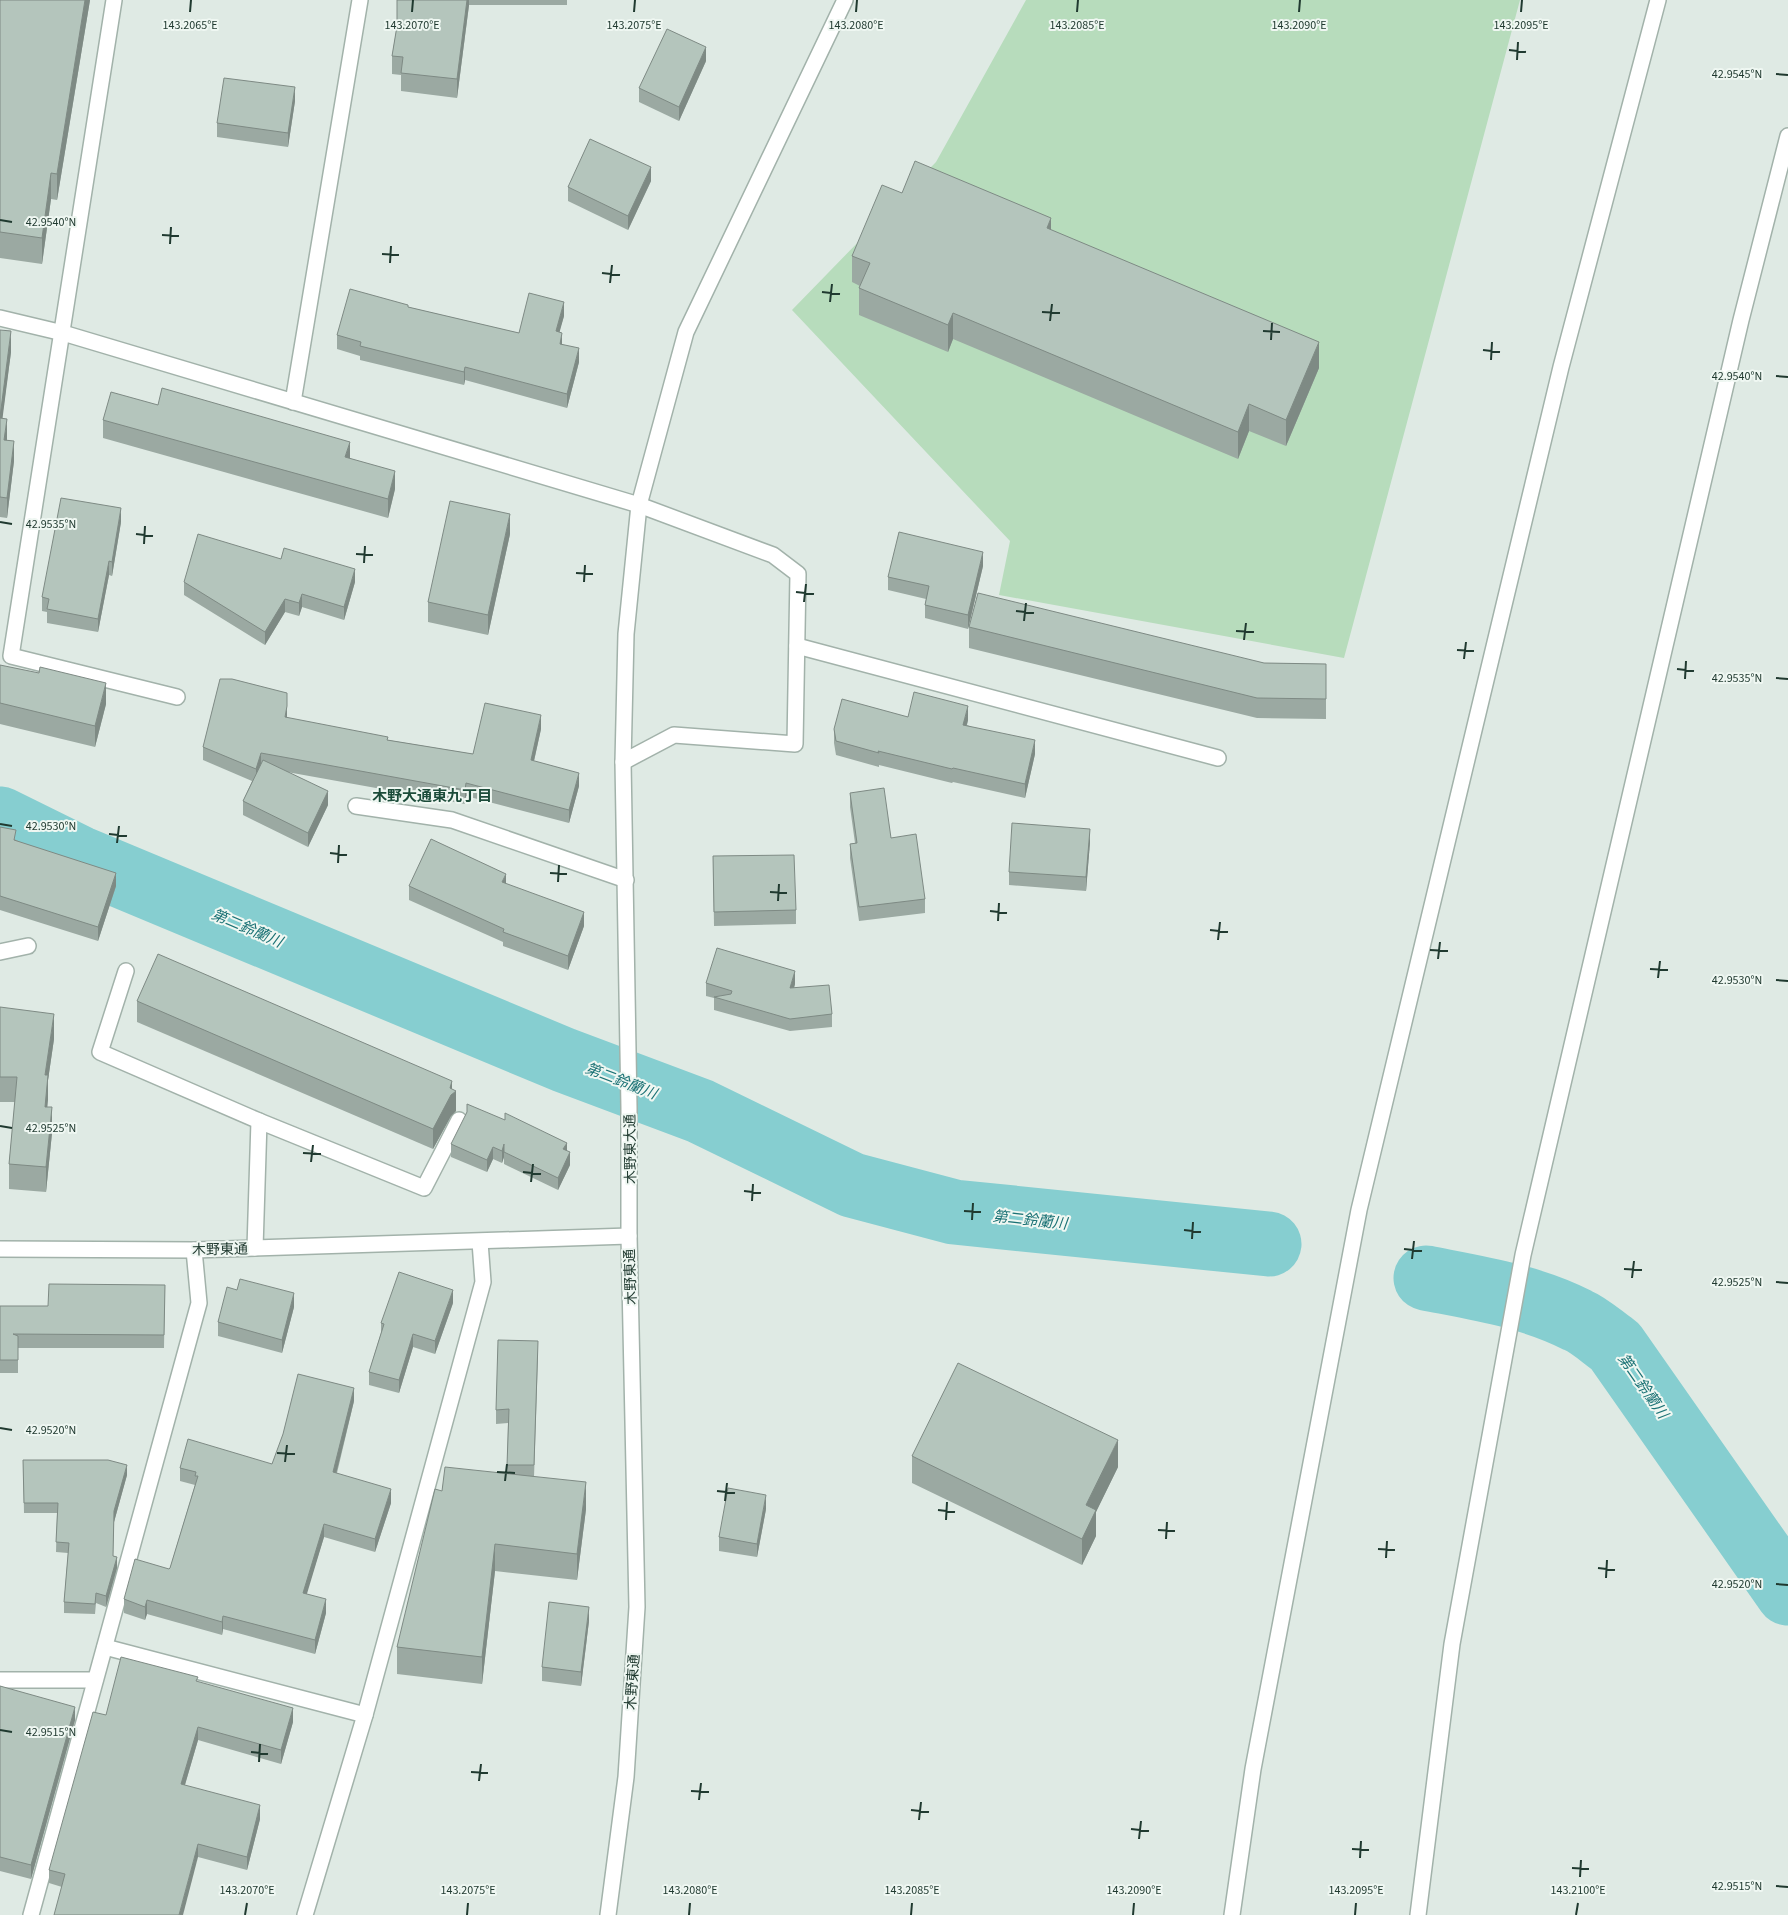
<svg xmlns="http://www.w3.org/2000/svg" width="1788" height="1915" font-family="'Source Sans 3','Noto Sans JP',sans-serif">
<rect width="100%" height="100%" fill="#dfeae4"/>
<!-- grass -->
<polygon fill="#b7dcbc" points="1026,0 1520,0 1344,658 999,595 1010,541 792,310 936,162"/>
<g fill="none" stroke-linecap="round" stroke-linejoin="round">
<!-- river -->
<g stroke="#86ced0" stroke-width="65">
<polyline points="0,819 79,858 564,1060 700,1111 852,1185 954,1212 1269,1244"/>
<path d="M1426,1278C1477,1288 1530,1296 1577,1320C1591,1326 1603,1338 1615,1346L1788,1593"/>
</g>
<!-- minor casing -->
<g stroke="#a2b2aa" stroke-width="18">
<g id="minor">
<polyline points="114,0 11,656 177,697"/>
<polyline points="0,318 63,333 639,505 773,555 798,574 795,744 674,735 623,762"/>
<polyline points="293,402 360,0"/>
<polyline points="797,646 1218,758"/>
<polyline points="356,806 452,820 626,880"/>
<polyline points="0,952 28,946"/>
<polyline points="126,971 100,1052 259,1121 255,1248"/>
<polyline points="259,1121 424,1188 459,1120"/>
<polyline points="0,1249 194,1250 629,1236"/>
<polyline points="105,1647 365,1715"/>
<polyline points="0,1680 95,1680"/>
<polyline points="31,1915 199,1303 194,1250"/>
<polyline points="305,1915 365,1715 483,1282 480,1242"/>
<polyline points="608,1915 626,1777 637,1607 629,1236 629,1108 623,762 626,634 639,505 686,332 845,0"/>
<polyline points="1232,1915 1253,1769 1359,1210 1561,367 1658,0"/>
<polyline points="1418,1915 1452,1644 1523,1255 1741,320 1788,136"/>
</g>
</g>
<!-- minor -->
<use href="#minor" stroke="#fff" stroke-width="15"/>
</g>
<!-- wall -->
<g fill="#9ba9a2">
<polygon points="0,0 90,0 57,200 51,199 42,264 0,258"/>
<polygon points="397,0 567,0 567,5 469,5 457,98 401,91 401,75 392,74 392,56 397,26"/>
<polygon points="706,61 679,121 639,102 639,88"/>
<polygon points="295,101 288,147 217,137 217,123"/>
<polygon points="651,181 628,230 568,201 568,187"/>
<polygon points="902,193 1051,230 1319,368 1286,446 1249,431 1238,459 953,339 948,352 859,315 859,288 860,286 852,282 852,256"/>
<polygon points="408,307 519,333 564,316 559,332 562,344 579,362 567,408 465,380 464,385 360,360 360,356 337,349 337,335"/>
<polygon points="0,330 11,352 2,418 7,440 14,461 7,518 0,517"/>
<polygon points="103,420 395,489 388,518 103,438"/>
<polygon points="121,522 112,576 109,575 98,632 47,623 47,612 42,611 42,597"/>
<polygon points="510,534 488,635 428,622 428,602"/>
<polygon points="983,566 968,629 925,618 925,605 926,599 888,590 888,577"/>
<polygon points="184,582 355,582 344,620 302,607 299,616 285,612 265,645 184,595"/>
<polygon points="969,627 1264,663 1326,664 1326,719 1257,718 969,648"/>
<polygon points="0,665 106,704 95,747 0,724"/>
<polygon points="908,717 968,720 967,725 1035,754 1025,798 953,782 952,783 879,765 879,767 836,755 834,743 834,729"/>
<polygon points="287,718 388,740 473,754 541,729 534,761 579,786 569,823 466,796 465,804 287,772 328,805 308,847 243,815 243,801 252,781 203,760 203,747"/>
<polygon points="850,793 891,838 925,899 925,913 859,921 850,858 850,844 855,843 850,807"/>
<polygon points="0,827 16,840 116,886 98,941 0,910"/>
<polygon points="1090,842 1086,891 1009,885 1009,872"/>
<polygon points="713,856 796,910 796,924 714,926"/>
<polygon points="506,884 584,926 568,970 503,946 503,942 409,900 409,886"/>
<polygon points="706,983 795,984 794,988 832,1014 832,1027 790,1031 714,1010 714,998 706,996"/>
<polygon points="137,1001 456,1111 451,1116 433,1149 137,1022"/>
<polygon points="0,1007 54,1039 48,1080 47,1107 52,1133 46,1192 9,1189 9,1164 15,1102 0,1102"/>
<polygon points="451,1144 567,1151 570,1165 558,1190 504,1164 504,1157 502,1163 493,1159 487,1172 451,1157"/>
<polygon points="165,1285 164,1348 18,1348 18,1373 0,1373 0,1306 48,1306"/>
<polygon points="453,1303 435,1354 413,1347 399,1393 369,1385 369,1372 381,1333 381,1323"/>
<polygon points="294,1307 282,1353 218,1336 218,1322"/>
<polygon points="538,1355 534,1477 586,1509 577,1580 495,1571 482,1684 397,1674 397,1647 442,1491 507,1474 508,1423 496,1424 496,1410"/>
<polygon points="354,1401 337,1473 391,1503 375,1552 324,1537 306,1594 326,1613 315,1654 223,1629 222,1635 147,1614 145,1620 124,1613 124,1599 170,1568 195,1485 180,1481 180,1468 272,1464"/>
<polygon points="912,1456 1118,1467 1096,1512 1096,1536 1082,1565 912,1483"/>
<polygon points="23,1460 127,1475 114,1522 113,1556 117,1568 106,1607 96,1603 95,1614 64,1613 64,1602 68,1553 56,1552 57,1513 24,1513"/>
<polygon points="766,1509 757,1557 719,1551 719,1537"/>
<polygon points="589,1621 581,1686 542,1681 542,1667"/>
<polygon points="198,1682 293,1722 281,1764 198,1740 185,1785 260,1819 247,1870 198,1857 62,1887 49,1883 49,1870 106,1715"/>
<polygon points="0,1686 75,1720 31,1879 0,1871"/>
</g>
<!-- shaded-wall -->
<g fill="#7e8a84">
<polygon points="85,0 90,0 57,200 57,174"/>
<polygon points="467,0 469,0 469,5 457,98 457,79"/>
<polygon points="706,47 706,61 679,121 679,107"/>
<polygon points="295,87 295,101 288,147 288,133"/>
<polygon points="651,167 651,181 628,230 628,216"/>
<polygon points="51,173 51,199 42,264 42,238"/>
<polygon points="1051,218 1051,245 1047,228"/>
<polygon points="564,302 564,316 556,345 556,331"/>
<polygon points="953,313 953,339 948,352 948,325"/>
<polygon points="11,331 11,352 0,438 0,417"/>
<polygon points="562,333 562,347 560,344"/>
<polygon points="1319,342 1319,368 1286,446 1286,420"/>
<polygon points="579,348 579,362 567,408 567,394"/>
<polygon points="465,367 465,380 464,385 464,372"/>
<polygon points="1249,404 1249,431 1238,459 1238,432"/>
<polygon points="7,419 7,439 4,461 4,440"/>
<polygon points="14,441 14,461 7,518 7,498"/>
<polygon points="350,442 350,460 345,457"/>
<polygon points="395,471 395,489 388,518 388,499"/>
<polygon points="121,508 121,522 112,576 112,562"/>
<polygon points="510,514 510,534 488,635 488,615"/>
<polygon points="983,552 983,566 968,629 968,615"/>
<polygon points="109,561 109,575 98,632 98,619"/>
<polygon points="355,569 355,582 344,620 344,607"/>
<polygon points="302,594 302,607 299,616 299,603"/>
<polygon points="285,599 285,612 265,645 265,632"/>
<polygon points="106,683 106,704 95,747 95,726"/>
<polygon points="287,706 287,719 285,717"/>
<polygon points="968,706 968,720 963,738 963,725"/>
<polygon points="541,715 541,729 531,774 531,760"/>
<polygon points="1035,740 1035,754 1025,798 1025,784"/>
<polygon points="261,753 261,767 256,783 256,769"/>
<polygon points="579,773 579,786 569,823 569,810"/>
<polygon points="466,783 466,796 465,804 465,790"/>
<polygon points="328,791 328,805 308,847 308,833"/>
<polygon points="1090,829 1090,842 1086,891 1086,877"/>
<polygon points="116,873 116,886 98,941 98,927"/>
<polygon points="506,874 506,887 502,882"/>
<polygon points="584,912 584,926 568,970 568,956"/>
<polygon points="795,971 795,984 790,1001 790,988"/>
<polygon points="54,1014 54,1039 48,1080 48,1100 45,1132 45,1075"/>
<polygon points="452,1081 452,1094 456,1091 456,1111 451,1116 433,1149 433,1129"/>
<polygon points="52,1107 52,1133 46,1192 46,1167"/>
<polygon points="567,1143 567,1155 563,1149"/>
<polygon points="504,1144 504,1157 502,1163 502,1151"/>
<polygon points="493,1147 493,1159 487,1172 487,1160"/>
<polygon points="570,1152 570,1165 558,1190 558,1178"/>
<polygon points="453,1290 453,1303 435,1354 435,1341"/>
<polygon points="294,1293 294,1307 282,1353 282,1340"/>
<polygon points="413,1334 413,1347 399,1393 399,1380"/>
<polygon points="354,1388 354,1401 333,1486 333,1472"/>
<polygon points="1118,1440 1118,1467 1096,1512 1096,1536 1082,1565 1082,1539 1086,1505"/>
<polygon points="127,1465 127,1475 114,1522 114,1511"/>
<polygon points="586,1482 586,1509 577,1580 577,1554"/>
<polygon points="391,1489 391,1503 375,1552 375,1539"/>
<polygon points="766,1495 766,1509 757,1557 757,1544"/>
<polygon points="324,1524 324,1537 303,1607 303,1593"/>
<polygon points="495,1544 495,1571 482,1684 482,1657"/>
<polygon points="117,1557 117,1568 106,1607 106,1596"/>
<polygon points="326,1599 326,1613 315,1654 315,1640"/>
<polygon points="147,1600 147,1614 145,1620 145,1607"/>
<polygon points="589,1607 589,1621 581,1686 581,1672"/>
<polygon points="223,1616 223,1629 222,1635 222,1622"/>
<polygon points="75,1707 75,1720 31,1879 31,1865"/>
<polygon points="293,1708 293,1722 281,1764 281,1750"/>
<polygon points="198,1727 198,1740 181,1798 181,1784"/>
<polygon points="260,1805 260,1819 247,1870 247,1857"/>
<polygon points="198,1844 198,1857 183,1915 179,1915"/>
</g>
<!-- building -->
<g fill="#b4c5bc" stroke="#7e8a84">
<polygon points="0,0 85,0 57,174 51,173 42,238 0,232"/>
<polygon points="397,0 467,0 457,79 401,73 403,57 392,56 397,26"/>
<polygon points="667,29 706,47 679,107 639,88"/>
<polygon points="224,78 295,87 288,133 217,123"/>
<polygon points="590,139 651,167 628,216 568,187"/>
<polygon points="915,161 1051,218 1047,228 1319,342 1286,420 1249,404 1238,432 953,313 948,325 859,288 870,263 852,256 882,185 902,193"/>
<polygon points="350,289 408,305 408,307 519,333 529,293 564,302 556,331 562,333 560,344 579,348 567,394 465,367 464,372 360,346 361,342 337,335"/>
<polygon points="0,330 11,331 0,417"/>
<polygon points="162,388 350,442 345,457 395,471 388,499 103,420 111,392 158,405"/>
<polygon points="0,418 7,419 4,440 14,441 7,498 0,497"/>
<polygon points="61,498 121,508 112,562 109,561 98,619 47,609 49,599 42,597"/>
<polygon points="450,501 510,514 488,615 428,602"/>
<polygon points="899,532 983,552 968,615 925,605 929,586 888,577"/>
<polygon points="198,534 281,559 284,548 355,569 344,607 302,594 299,603 285,599 265,632 184,582"/>
<polygon points="978,593 1264,663 1326,664 1326,699 1257,698 969,627"/>
<polygon points="0,665 39,673 40,667 106,683 95,726 0,703"/>
<polygon points="220,679 232,679 287,693 287,706 285,717 388,737 387,740 473,754 485,703 541,715 531,760 579,773 569,810 466,783 465,790 261,753 256,769 203,747"/>
<polygon points="914,692 968,706 963,725 1035,740 1025,784 953,768 952,769 878,751 879,753 836,741 834,729 842,699 908,717"/>
<polygon points="263,760 328,791 308,833 243,801"/>
<polygon points="884,788 891,838 916,834 925,899 859,907 850,844 857,843 850,793"/>
<polygon points="1012,823 1090,829 1086,877 1009,872"/>
<polygon points="0,827 16,830 14,840 116,873 98,927 0,896"/>
<polygon points="431,839 506,874 502,882 584,912 568,956 503,932 504,929 409,886"/>
<polygon points="794,855 796,910 714,912 713,856"/>
<polygon points="717,948 795,971 790,988 829,985 832,1014 790,1019 714,997 731,994 732,991 706,983"/>
<polygon points="158,954 452,1081 450,1088 456,1091 451,1095 433,1129 137,1001"/>
<polygon points="0,1007 54,1014 45,1075 48,1075 45,1107 52,1107 46,1167 9,1164 17,1077 0,1077"/>
<polygon points="467,1104 505,1120 505,1113 567,1143 563,1149 570,1152 558,1178 504,1152 504,1144 502,1151 493,1147 487,1160 451,1144 467,1112"/>
<polygon points="399,1272 453,1290 435,1341 413,1334 399,1380 369,1372 384,1324 381,1323"/>
<polygon points="240,1279 294,1293 282,1340 218,1322 227,1287 237,1290"/>
<polygon points="49,1284 165,1285 164,1335 13,1334 18,1336 18,1360 0,1360 0,1306 48,1306"/>
<polygon points="498,1340 538,1341 534,1465 507,1465 509,1409 496,1410"/>
<polygon points="958,1363 1118,1440 1086,1505 1096,1510 1082,1539 912,1456"/>
<polygon points="298,1374 354,1388 333,1472 391,1489 375,1539 324,1524 303,1593 326,1599 315,1640 223,1616 222,1622 147,1600 145,1607 124,1599 135,1559 169,1569 170,1568 198,1476 195,1476 196,1472 180,1468 188,1439 272,1464 283,1434"/>
<polygon points="23,1460 108,1460 127,1465 114,1511 113,1556 117,1557 106,1596 96,1593 95,1604 64,1602 69,1543 56,1542 58,1503 24,1503"/>
<polygon points="445,1467 586,1482 577,1554 495,1544 482,1657 397,1647 435,1489 442,1491"/>
<polygon points="728,1488 766,1495 757,1544 719,1537"/>
<polygon points="549,1602 589,1607 581,1672 542,1667"/>
<polygon points="121,1657 198,1677 196,1681 293,1708 281,1750 198,1727 181,1784 260,1805 247,1857 198,1844 179,1915 54,1915 65,1874 49,1870 93,1712 106,1715"/>
<polygon points="0,1686 75,1707 31,1865 0,1857"/>
</g>
<!-- ticks -->
<path fill="none" stroke="#203a30" stroke-width="2" d="M190,12L191,0M412,12L413,0M634,12L635,0M856,12L857,0M1077,12L1078,0M1299,12L1300,0M1521,12L1522,0M1509,50L1526,52M1517,60L1518,42M1776,74L1788,75M0,220L12,222M162,235L179,236M170,244L171,227M382,254L399,255M390,263L391,246M602,273L620,275M610,283L612,265M822,292L840,294M830,302L832,284M1042,312L1060,313M1050,321L1052,304M1263,331L1280,332M1271,340L1272,323M1483,350L1500,352M1491,360L1492,342M1776,376L1788,377M0,522L12,524M136,534L153,536M144,544L145,526M356,554L373,555M364,563L365,546M576,573L593,574M584,582L585,565M796,592L814,594M804,602L806,584M1016,611L1034,613M1024,621L1026,603M1236,631L1254,632M1244,640L1246,623M1457,650L1474,651M1464,659L1466,642M1677,669L1694,671M1776,678L1788,679M1685,679L1686,661M0,824L12,826M109,834L127,836M117,843L119,826M330,853L347,855M338,863L339,845M550,873L567,874M558,882L559,865M770,892L787,893M778,901L779,884M990,911L1007,913M998,921L999,903M1210,930L1228,932M1218,940L1220,922M1430,950L1448,951M1438,959L1440,942M1650,969L1668,970M1658,978L1660,961M1776,980L1788,981M0,1126L12,1128M303,1153L321,1154M311,1162L313,1145M523,1172L541,1174M531,1182L533,1164M744,1191L761,1193M752,1201L753,1184M964,1211L981,1212M972,1220L973,1203M1184,1230L1201,1232M1192,1239L1193,1222M1404,1249L1422,1251M1412,1259L1414,1241M1624,1269L1642,1270M1632,1278L1634,1261M1776,1282L1788,1283M0,1428L12,1430M277,1453L295,1454M285,1462L287,1445M497,1472L515,1473M505,1481L507,1464M717,1491L735,1493M725,1501L727,1483M938,1510L955,1512M946,1520L947,1502M1158,1530L1175,1531M1166,1539L1167,1522M1378,1549L1395,1550M1386,1558L1387,1541M1598,1568L1615,1570M1606,1578L1607,1560M1776,1584L1788,1585M0,1730L12,1732M251,1752L268,1754M259,1762L260,1744M471,1772L488,1773M479,1781L481,1764M691,1791L709,1792M699,1800L701,1783M911,1810L929,1812M919,1820L921,1802M1131,1829L1149,1831M1139,1839L1141,1821M1352,1849L1369,1850M1360,1858L1361,1841M1572,1868L1589,1869M1580,1877L1581,1860M1776,1886L1788,1887M245,1915L247,1903M467,1915L468,1903M689,1915L690,1903M911,1915L912,1903M1133,1915L1134,1903M1355,1915L1356,1903M1576,1915L1578,1903"/>
<g text-anchor="middle" stroke-width="4" stroke-linejoin="round" paint-order="stroke">
<!-- street labels -->
<g font-size="14" fill="#203a30" stroke="#eff7f2">
<text transform="translate(630 1149) rotate(-91)" y="5">木野東大通</text>
<text transform="translate(220 1249) rotate(-1)" y="5">木野東通</text>
<text transform="translate(630 1277) rotate(-92)" y="5">木野東通</text>
<text transform="translate(632 1682) rotate(-86)" y="5">木野東通</text>
</g>
<!-- neighbourhood labels -->
<g font-size="15" font-weight="bold" fill="#1c4c3a" stroke="#eff7f2">
<text x="432" y="801">木野大通東九丁目</text>
</g>
<!-- water labels -->
<g font-size="15" font-style="italic" fill="#1b7275" stroke="#eff7f2">
<text transform="translate(247 928) rotate(23)" y="5">第二鈴蘭川</text>
<text transform="translate(621 1081) rotate(21)" y="5">第二鈴蘭川</text>
<text transform="translate(1030 1220) rotate(6)" y="5">第二鈴蘭川</text>
<text transform="translate(1643 1386) rotate(55)" y="5">第二鈴蘭川</text>
</g>
</g>
<g font-size="12" text-anchor="middle" fill="#203a30" stroke="#eff7f2" stroke-width="4" stroke-linejoin="round" paint-order="stroke">
<text x="190" y="29">143.2065°E</text>
<text x="412" y="29">143.2070°E</text>
<text x="634" y="29">143.2075°E</text>
<text x="856" y="29">143.2080°E</text>
<text x="1077" y="29">143.2085°E</text>
<text x="1299" y="29">143.2090°E</text>
<text x="1521" y="29">143.2095°E</text>
<text x="1737" y="78">42.9545°N</text>
<text x="51" y="226">42.9540°N</text>
<text x="1737" y="380">42.9540°N</text>
<text x="51" y="528">42.9535°N</text>
<text x="1737" y="682">42.9535°N</text>
<text x="51" y="830">42.9530°N</text>
<text x="1737" y="984">42.9530°N</text>
<text x="51" y="1132">42.9525°N</text>
<text x="1737" y="1286">42.9525°N</text>
<text x="51" y="1434">42.9520°N</text>
<text x="1737" y="1588">42.9520°N</text>
<text x="51" y="1736">42.9515°N</text>
<text x="1737" y="1890">42.9515°N</text>
<text x="247" y="1894">143.2070°E</text>
<text x="468" y="1894">143.2075°E</text>
<text x="690" y="1894">143.2080°E</text>
<text x="912" y="1894">143.2085°E</text>
<text x="1134" y="1894">143.2090°E</text>
<text x="1356" y="1894">143.2095°E</text>
<text x="1578" y="1894">143.2100°E</text>
</g>
</svg>
